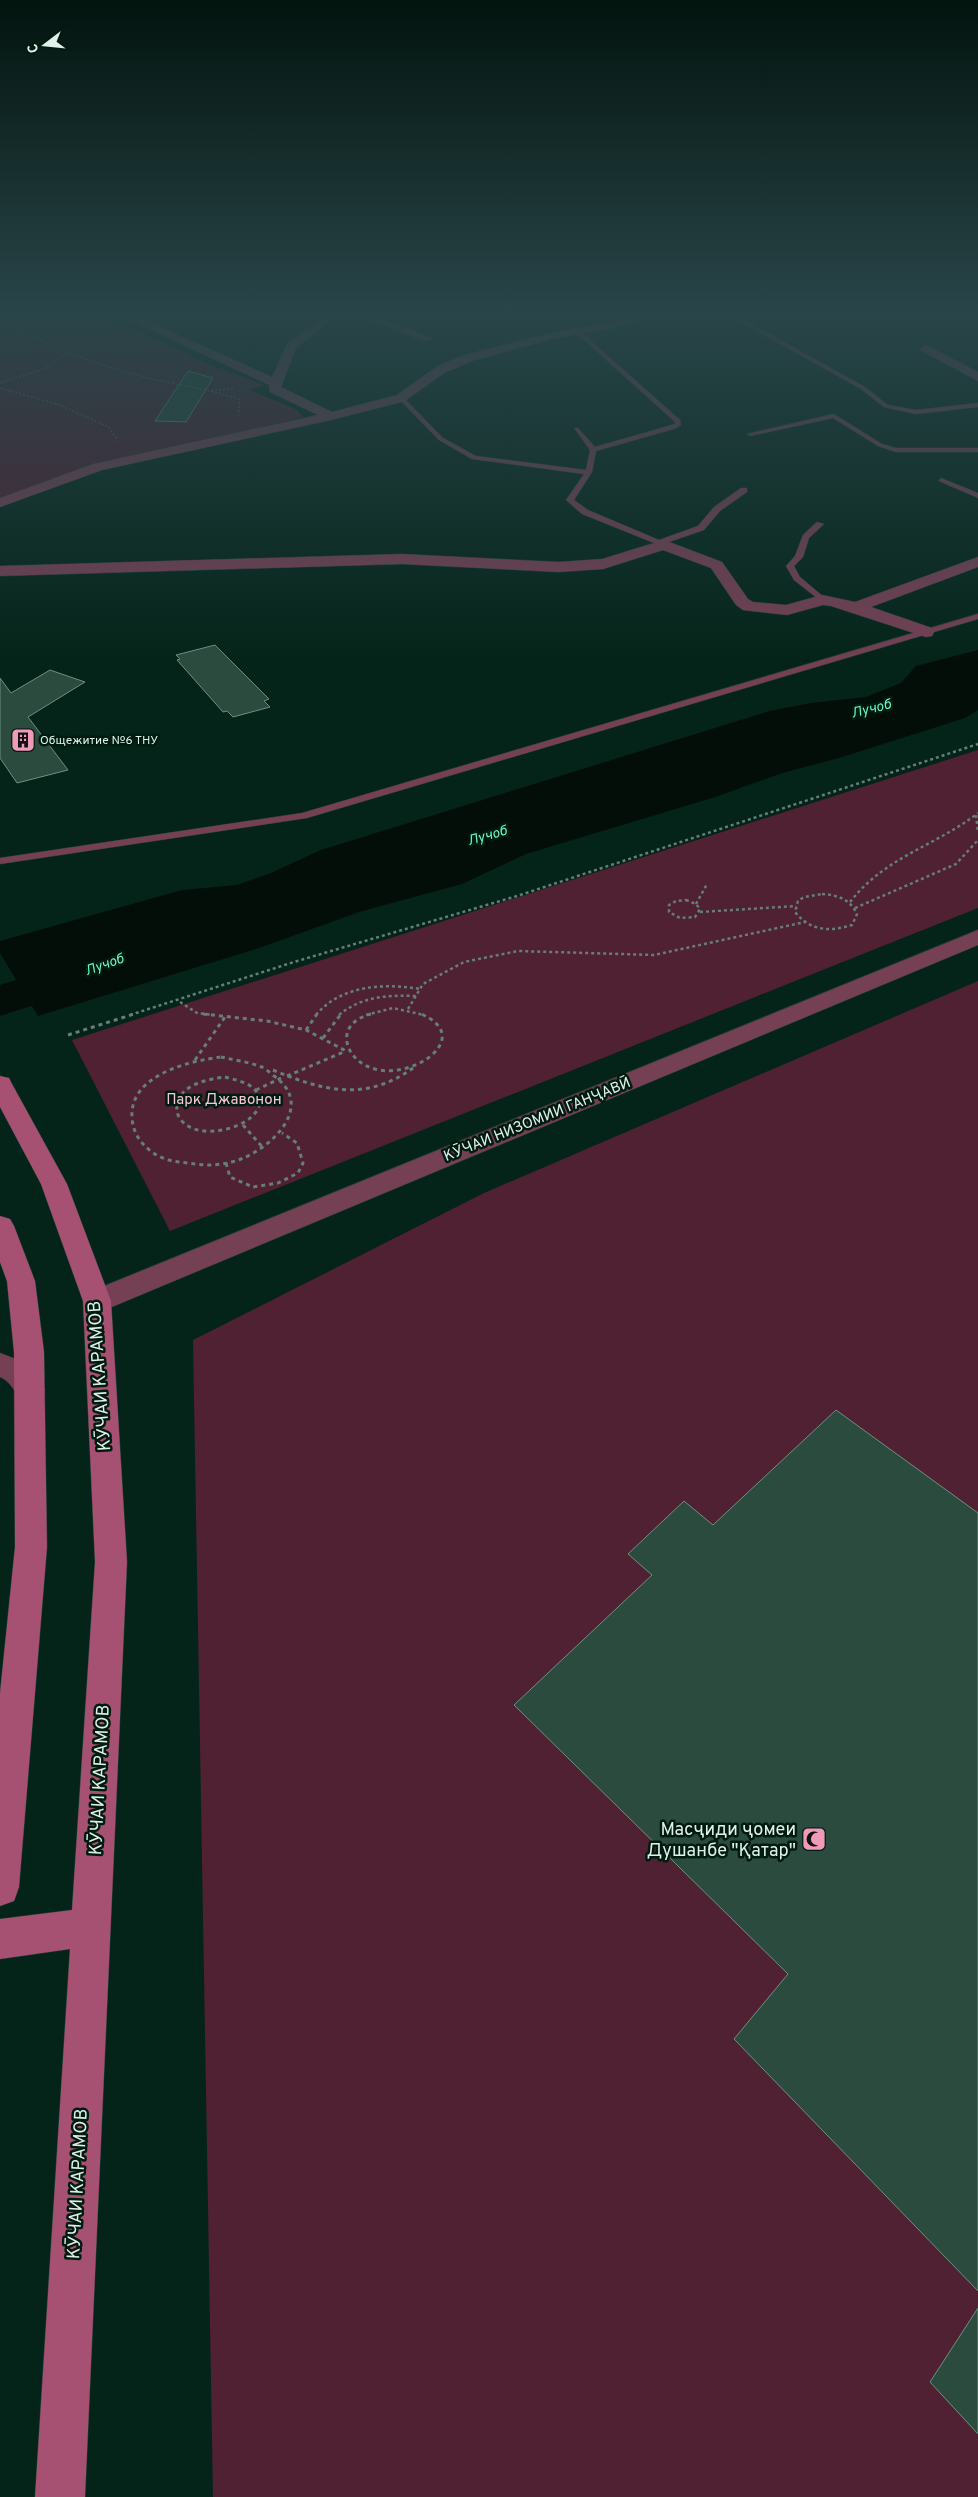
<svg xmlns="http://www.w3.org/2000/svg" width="978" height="2497" font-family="Overpass,sans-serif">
<rect width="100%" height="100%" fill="#042419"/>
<!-- green -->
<g fill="#502033">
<polygon points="0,312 97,312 208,364 265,385 250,390 295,409 303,417 167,450 0,500"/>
<polygon points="978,750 978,908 170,1231 72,1040"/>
<polygon points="978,981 978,2497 213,2497 193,1340 484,1193"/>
</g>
<!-- water -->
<polygon fill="#030e09" points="978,650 978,710 965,718 839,758 782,773 712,798 526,854 462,884 359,912 259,948 38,1016 0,953 0,941 182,890 237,885 271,873 321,850 770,711 811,703 866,697 901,683 916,666"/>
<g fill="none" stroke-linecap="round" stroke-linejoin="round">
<!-- river -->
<polygon fill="#030e09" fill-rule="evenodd" points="100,954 117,958 124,968 117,978 0,1016 0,985"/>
</g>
<!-- building -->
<g fill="#2b4b3e" stroke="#6e9081">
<polygon points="188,371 213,378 186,422 155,421"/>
<polygon points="215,645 269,699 264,701 270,707 233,717 227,711 223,712 177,660 180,659 176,655"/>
<polygon points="50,670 85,682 28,717 68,770 17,783 0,758 0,678 11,693"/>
<polygon points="836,1410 978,1513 978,2291 734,2039 788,1974 514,1705 652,1575 628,1554 684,1501 713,1525"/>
<polygon points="978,2308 978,2434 930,2382"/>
</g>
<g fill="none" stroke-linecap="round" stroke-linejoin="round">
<!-- service casing -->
<g stroke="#234136" stroke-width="1">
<g id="service">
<polygon points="723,312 730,312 865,387 888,405 916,410 978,403 978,407 916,414 884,407 861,389"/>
<polygon points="574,329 578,329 680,420 681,425 674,429 596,451 592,472 574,500 588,510 659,540 698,526 714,507 741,488 747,488 747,492 720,511 704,530 666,543 668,545 664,547 582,514 566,500 584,474 472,459 439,440 398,398 403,397 443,438 476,456 586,470 590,450 574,428 578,428 595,447 675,424 675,422 574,331"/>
<polygon points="834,414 882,444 896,448 978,448 978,452 896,452 878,446 833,418 750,436 747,434"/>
<polygon points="941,478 978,493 978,498 939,481"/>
<polygon points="817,522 824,524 809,538 803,557 794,566 800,577 825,598 825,602 822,602 794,580 786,566 795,556 803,535"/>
<polygon points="978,614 978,619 307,818 0,864 0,858 302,813"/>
</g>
</g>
<!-- minor casing -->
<g stroke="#234136" stroke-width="1">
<g id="minor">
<polygon points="113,312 127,312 272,377 287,344 329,312 341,312 296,348 281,387 332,412 397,395 436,367 464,355 551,333 617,321 649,312 667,312 618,327 552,339 472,361 444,373 405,401 331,420 102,470 0,507 0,498 93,464 318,415 270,392 269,385"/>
<polygon points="346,312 362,312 433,338 427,341 423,340"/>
<polygon points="926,345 978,372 978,381 922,351 920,349"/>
<polygon points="664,540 722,562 748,599 753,602 786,605 822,595 855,602 978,557 978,567 871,607 932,628 934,632 932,636 926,637 831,606 823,605 787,615 743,610 736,605 711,568 663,550 603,569 559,572 402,564 0,576 0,566 402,554 559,562 602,559"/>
<path d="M0,1353L26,1363L45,1389L41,1398C13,1407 19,1385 0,1377Z"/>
</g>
</g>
<!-- tertiary casing -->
<g stroke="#234136" stroke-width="1">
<polygon id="tertiary" points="978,930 978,945 107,1309 97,1312 87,1309 83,1301 87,1293"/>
</g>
<!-- secondary casing -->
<g stroke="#234136" stroke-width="1">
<g id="secondary">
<polygon points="0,1076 9,1078 12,1084 67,1184 111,1301 127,1562 85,2497 35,2497 70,1949 0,1959 0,1919 72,1910 95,1562 83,1301 41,1184 0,1107"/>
<polygon points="0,1216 10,1219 14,1226 35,1281 44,1352 47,1547 19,1887 14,1901 0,1906 0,1693 15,1547 14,1352 7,1281 0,1262"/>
</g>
</g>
<!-- path-far2 -->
<g stroke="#657f75" stroke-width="1" stroke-dasharray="2 2" stroke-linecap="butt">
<polyline points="0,320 63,351 102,365 151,379 211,391 234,388"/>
<polyline points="0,383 44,369 67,353"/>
<polyline points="0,388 57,404 109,427 118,441"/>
<polyline points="211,391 239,399 239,415"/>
</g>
<!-- path-far1 -->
<g stroke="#657f75" stroke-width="2.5" stroke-dasharray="3 3" stroke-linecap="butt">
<polyline points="976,815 978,832"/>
<path d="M822,894C837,895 850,899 857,914L852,925C830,932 810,931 795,912L798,901L804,897Z"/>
<polygon points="686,900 696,904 700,909 695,917 680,918 669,912 669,905 676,901"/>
<path d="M850,902C886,856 934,847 978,813"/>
<polyline points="696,904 707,884"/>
<polyline points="855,908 956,864 978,840"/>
<polyline points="700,912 796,906"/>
<polyline points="180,1002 197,1013 214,1015"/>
<polyline points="408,1009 423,984 464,962 518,951 654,955 805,922"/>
<polyline points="130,1015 294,962 517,896 978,744"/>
<path d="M316,1015C341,985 384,983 420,989"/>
<path d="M339,1015C362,996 388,995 416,996"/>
<polyline points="366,1015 393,1008 424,1015"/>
</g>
<!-- path -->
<g stroke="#657f75" stroke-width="3" stroke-dasharray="4 4" stroke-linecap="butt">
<polyline points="203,1014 267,1021 306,1030 346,1051"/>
<path d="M371,1014C331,1024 345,1064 379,1070C418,1077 473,1036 421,1014"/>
<polyline points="306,1030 317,1014"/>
<polyline points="68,1035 134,1014"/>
<polyline points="323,1038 341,1014"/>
<path d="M221,1057C234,1060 249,1062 262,1067C266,1069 270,1073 274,1076C315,1105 274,1146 241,1159C224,1166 205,1166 188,1163C175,1162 163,1160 152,1152C141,1144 133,1133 132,1118C129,1075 189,1061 221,1057Z"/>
<polyline points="195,1060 225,1017"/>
<path d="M273,1070C323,1091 366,1102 413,1068"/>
<polyline points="287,1076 346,1051"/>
<path d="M225,1077C235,1080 249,1082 256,1091C275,1119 213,1142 188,1126C183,1123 178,1118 177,1111C174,1086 207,1079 225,1077Z"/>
<polyline points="256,1090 281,1078"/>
<polyline points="243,1125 264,1149"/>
<polyline points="226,1163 230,1177 253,1187 278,1183 298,1173 303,1163 297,1143 282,1133"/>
</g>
<!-- service -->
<use href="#service" fill="#753f54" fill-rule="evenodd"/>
<!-- minor -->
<use href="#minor" fill="#753f54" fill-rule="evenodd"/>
<!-- tertiary -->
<use href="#tertiary" fill="#753f54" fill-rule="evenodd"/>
<!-- secondary -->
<use href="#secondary" fill="#a65072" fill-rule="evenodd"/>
</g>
<!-- sky -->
<linearGradient id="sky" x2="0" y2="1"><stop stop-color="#02140e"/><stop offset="0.47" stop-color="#294549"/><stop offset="1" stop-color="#294549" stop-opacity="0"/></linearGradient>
<rect width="978" height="662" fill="url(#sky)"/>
<!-- icons -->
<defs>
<g id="building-square" transform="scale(1.25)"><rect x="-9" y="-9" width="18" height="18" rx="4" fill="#ef9ab8" stroke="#001b10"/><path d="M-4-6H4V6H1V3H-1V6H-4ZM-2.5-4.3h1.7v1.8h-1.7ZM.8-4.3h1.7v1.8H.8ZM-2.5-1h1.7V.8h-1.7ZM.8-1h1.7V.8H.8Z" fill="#111"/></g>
<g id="mosque-square" transform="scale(1.25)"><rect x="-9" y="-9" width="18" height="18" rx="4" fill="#ef9ab8" stroke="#001b10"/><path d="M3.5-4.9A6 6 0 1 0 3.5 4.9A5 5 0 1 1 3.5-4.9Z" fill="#111"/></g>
</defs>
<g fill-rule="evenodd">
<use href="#building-square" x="23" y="740"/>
<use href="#mosque-square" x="814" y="1839"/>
</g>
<g text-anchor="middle" stroke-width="5" stroke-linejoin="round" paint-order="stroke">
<!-- far-poi labels -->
<g font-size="12" fill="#def0e8" stroke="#001b10" text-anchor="start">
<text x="40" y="744">Общежитие №6 ТНУ</text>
</g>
<!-- far-water labels -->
<g font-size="14" font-style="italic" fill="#69f8c4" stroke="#001b10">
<text transform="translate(871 708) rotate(-14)" y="5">Лучоб</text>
<text transform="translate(487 835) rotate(-16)" y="5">Лучоб</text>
<text transform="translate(104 964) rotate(-20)" y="5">Лучоб</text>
</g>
<!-- park labels -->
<g font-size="15" fill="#f6c6d6" stroke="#001b10">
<text x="224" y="1104">Парк Джавонон</text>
</g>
<!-- street labels -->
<g font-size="15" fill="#def0e8" stroke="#001b10">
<text transform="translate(537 1119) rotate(-22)" y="5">КӮЧАИ НИЗОМИИ ГАНҶАВӢ</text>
</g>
<!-- near-street labels -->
<g font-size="18" fill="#def0e8" stroke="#001b10">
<text transform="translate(99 1376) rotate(-94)" y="6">КӮЧАИ КАРАМОВ</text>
<text transform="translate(99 1780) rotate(-87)" y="6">КӮЧАИ КАРАМОВ</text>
<text transform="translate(77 2184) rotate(-87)" y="6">КӮЧАИ КАРАМОВ</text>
</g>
<!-- near-poi labels -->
<g font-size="18" fill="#def0e8" stroke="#001b10" text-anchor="end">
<text x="796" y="1835">Масҷиди ҷомеи<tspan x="796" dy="21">Душанбе "Қатар"</tspan></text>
</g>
</g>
<!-- north arrow -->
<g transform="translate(45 45) rotate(254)" stroke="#001b10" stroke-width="4" paint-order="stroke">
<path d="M0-4L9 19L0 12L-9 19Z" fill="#def0e8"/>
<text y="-8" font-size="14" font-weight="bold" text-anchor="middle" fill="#def0e8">С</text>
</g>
</svg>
